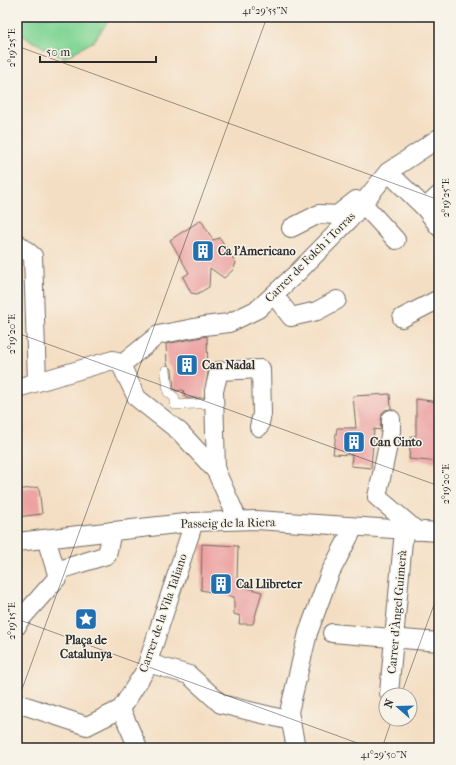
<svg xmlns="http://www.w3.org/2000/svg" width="456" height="765" font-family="'IM FELL French Canon',serif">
<rect width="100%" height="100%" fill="#f7f3e8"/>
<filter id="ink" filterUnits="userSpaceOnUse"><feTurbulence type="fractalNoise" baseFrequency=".025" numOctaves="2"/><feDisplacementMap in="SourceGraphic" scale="8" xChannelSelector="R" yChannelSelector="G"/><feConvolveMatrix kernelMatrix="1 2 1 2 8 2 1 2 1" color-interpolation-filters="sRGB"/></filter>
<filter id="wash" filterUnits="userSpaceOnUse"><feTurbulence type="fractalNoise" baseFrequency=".012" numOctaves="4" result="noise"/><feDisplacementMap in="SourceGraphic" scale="16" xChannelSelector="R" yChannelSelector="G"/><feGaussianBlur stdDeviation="0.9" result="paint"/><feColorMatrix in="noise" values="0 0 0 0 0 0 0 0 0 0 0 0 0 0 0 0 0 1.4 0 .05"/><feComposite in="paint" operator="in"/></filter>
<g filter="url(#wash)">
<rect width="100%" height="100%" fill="#f4dec3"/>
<!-- green -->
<polygon fill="#84d697" stroke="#588061" points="17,17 111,17 94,41 64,58 17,33"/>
<g id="blocks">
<!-- building -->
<g fill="#eca2a1">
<polygon points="201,220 213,240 220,238 236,263 233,270 224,278 210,268 209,287 197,294 191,293 183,277 189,273 170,240"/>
<polygon points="207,336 208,373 204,398 186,398 183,390 176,391 174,389 172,369 167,364 166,344"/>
<polygon points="390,394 391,409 385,410 382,414 380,430 374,429 371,468 351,466 352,455 333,454 337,428 356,428 353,396"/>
<polygon points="416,399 439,402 439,462 409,459 411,436 416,436"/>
<polygon points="39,487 42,514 17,517 17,490"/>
<polygon points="202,544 238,546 237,578 242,582 240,586 262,592 253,624 239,624 240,616 234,614 234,597 201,590"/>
</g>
</g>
</g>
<g filter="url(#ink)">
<use href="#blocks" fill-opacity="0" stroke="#716a60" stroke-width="1"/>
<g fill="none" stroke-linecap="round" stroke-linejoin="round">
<!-- lane casing -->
<g stroke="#716a60" stroke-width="10">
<polyline id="lane" points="166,370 168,392 175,398 175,405 215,403"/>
</g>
<!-- street casing -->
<g stroke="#716a60" stroke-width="20">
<g id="street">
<polyline points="388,172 425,208 439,227"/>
<polyline points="363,204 396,240"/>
<polyline points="425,208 439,195"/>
<polyline points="291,228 319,214 337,215 356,200"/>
<polyline points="17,243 33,256 37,382"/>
<polyline points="274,295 291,317 317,311 337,300"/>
<polyline points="402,318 439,299"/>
<polyline points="121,365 158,335 204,326 229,323 258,309 298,272 349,220 388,172 439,138"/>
<polyline points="17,388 113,360 121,365 137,398 180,432 216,471 238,520"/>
<polyline points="391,419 391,431 377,497 417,531"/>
<polyline points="216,471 214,391 219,371 261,369 262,414 259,427"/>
<polyline points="17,542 194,522 256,520 439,532"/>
<polyline points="56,571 107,555 112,531"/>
<polyline points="17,626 19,621 58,577 46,539"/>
<polyline points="332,633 439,642"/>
<polyline points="148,663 189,675 221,704 291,721"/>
<polyline points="389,693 404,530"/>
<polyline points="17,703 87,726 121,709 145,671 194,522"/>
<polyline points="121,709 138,748"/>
<polyline points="296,748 289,712 308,633 330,573 354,527"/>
</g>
</g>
<!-- lane -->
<use href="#lane" stroke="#fff" stroke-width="9"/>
<!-- street -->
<use href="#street" stroke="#fff" stroke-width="18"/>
</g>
</g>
<!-- ticks -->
<path fill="none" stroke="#2b2b2b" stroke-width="1" stroke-opacity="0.45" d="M17,46L439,200M17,333L439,486M17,619L371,748M401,695L439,591M17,703L267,17M382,748L392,719"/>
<!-- icons -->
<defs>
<g id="building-square" transform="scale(1.15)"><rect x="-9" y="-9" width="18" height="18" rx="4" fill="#1f6fb2" stroke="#f7f3e8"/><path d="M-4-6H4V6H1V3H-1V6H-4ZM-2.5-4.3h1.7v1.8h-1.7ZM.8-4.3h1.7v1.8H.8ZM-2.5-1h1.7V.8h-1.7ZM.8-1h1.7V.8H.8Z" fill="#fff"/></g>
<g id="sight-square" transform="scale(1.15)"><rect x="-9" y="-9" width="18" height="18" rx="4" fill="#1f6fb2" stroke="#f7f3e8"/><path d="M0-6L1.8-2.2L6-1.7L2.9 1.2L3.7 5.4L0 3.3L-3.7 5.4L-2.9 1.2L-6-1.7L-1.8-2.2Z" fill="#fff"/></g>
</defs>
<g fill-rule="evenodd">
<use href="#building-square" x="203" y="251"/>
<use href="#building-square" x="187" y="365"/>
<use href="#building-square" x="354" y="442"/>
<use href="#building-square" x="221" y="584"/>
<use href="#sight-square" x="86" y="619"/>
</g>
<g text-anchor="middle" stroke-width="3" stroke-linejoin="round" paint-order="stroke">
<!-- poi labels -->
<g font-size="12" font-weight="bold" fill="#2b2b2b" stroke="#f7f3e8" text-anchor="start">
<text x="218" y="255">Ca l'Americano</text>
<text x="202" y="369">Can Nadal</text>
<text x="370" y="446">Can Cinto</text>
<text x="236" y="588">Cal Llibreter</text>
<text x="86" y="644" text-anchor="middle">Plaça de<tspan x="86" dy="14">Catalunya</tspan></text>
</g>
<!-- street labels -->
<g font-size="12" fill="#2b2b2b" stroke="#f7f3e8">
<text transform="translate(310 257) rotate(-45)" y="4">Carrer de Folch i Torras</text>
<text transform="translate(228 523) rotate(-1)" y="4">Passeig de la Riera</text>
<text transform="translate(397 612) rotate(-85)" y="4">Carrer d'Àngel Guimerà</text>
<text transform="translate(163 613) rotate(-71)" y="4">Carrer de la Vila Taliano</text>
</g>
</g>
<!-- margin -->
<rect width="456" height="765" fill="none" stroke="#f7f3e8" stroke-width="44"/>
<!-- north arrow -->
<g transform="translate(398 707) rotate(290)"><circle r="19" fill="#f7f3e8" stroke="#a5a39c"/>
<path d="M0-3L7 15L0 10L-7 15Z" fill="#1f6fb2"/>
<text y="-6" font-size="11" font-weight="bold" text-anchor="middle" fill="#2b2b2b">N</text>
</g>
<!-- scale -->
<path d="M40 56v6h116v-6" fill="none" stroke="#2b2b2b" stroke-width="2"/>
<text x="46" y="56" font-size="12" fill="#2b2b2b" stroke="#f7f3e8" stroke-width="3" paint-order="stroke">50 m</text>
<rect x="22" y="22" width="412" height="721" fill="none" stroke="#2b2b2b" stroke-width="1.5"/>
<g font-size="10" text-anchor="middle" fill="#2b2b2b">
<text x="265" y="14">41°29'55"N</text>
<text transform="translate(11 48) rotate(-90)" y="4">2°19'25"E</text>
<text transform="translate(445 198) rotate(-90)" y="4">2°19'25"E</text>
<text transform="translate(11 334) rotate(-90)" y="4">2°19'20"E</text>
<text transform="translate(445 484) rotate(-90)" y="4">2°19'20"E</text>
<text transform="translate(11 621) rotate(-90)" y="4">2°19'15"E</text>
<text x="384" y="758">41°29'50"N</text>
</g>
</svg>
